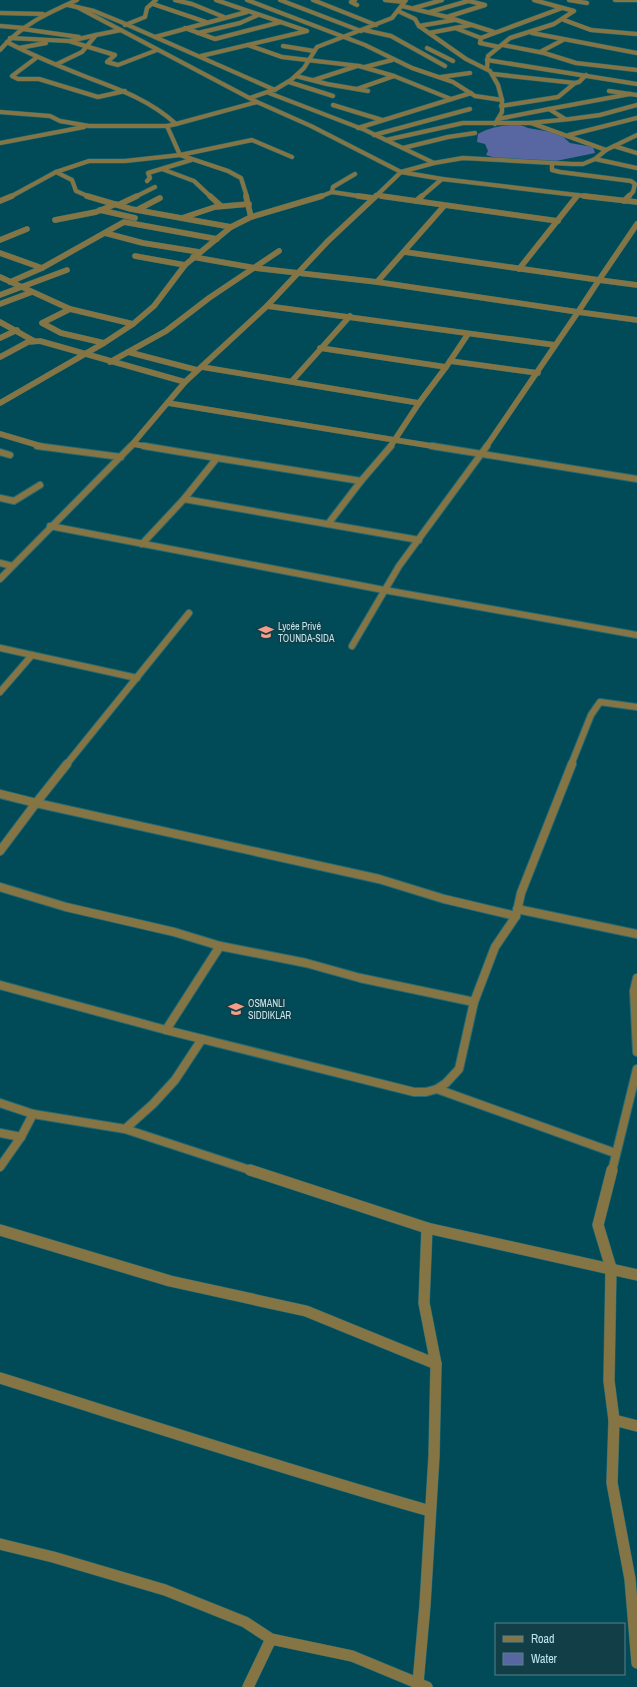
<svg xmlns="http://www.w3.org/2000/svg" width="637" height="1687" font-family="'Archivo Narrow',sans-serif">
<rect width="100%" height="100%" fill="#004b57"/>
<!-- water -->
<path fill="#5867a1" d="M518,124L528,128L551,132L561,135L570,143L593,147L595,153L556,161L496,158L486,155L488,151L485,144L477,142L478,134C492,126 503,126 518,124Z"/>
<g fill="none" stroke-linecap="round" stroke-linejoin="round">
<!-- minor-far4 casing -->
<g stroke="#266a75" stroke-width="5">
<g id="minor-far4">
<polyline points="175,0 192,4 224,17"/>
<polyline points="247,0 365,45 412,68 453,82 475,96 502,100 502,112 495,124"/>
<polyline points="280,0 361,31"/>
<polyline points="313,0 376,25"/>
<polyline points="355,0 351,2 357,5"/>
<polyline points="385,0 404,2"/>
<polyline points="569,0 587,3"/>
<polyline points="615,0 637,0"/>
<polyline points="153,4 206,22"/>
<polyline points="68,5 94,11 121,22 275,90"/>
<polyline points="402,6 447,17 485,5 465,0"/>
<polyline points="79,8 257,102 311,126 401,172 442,179 593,197"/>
<polyline points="414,8 442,0"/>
<polyline points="398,11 415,19 419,26 466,59 490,71 498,85 502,100"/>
<polyline points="430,12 468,1"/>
<polyline points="0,13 43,14"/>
<polyline points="447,17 494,32"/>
<polyline points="564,20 591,30 637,34"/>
<polyline points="125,25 145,17 147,8 156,0"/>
<polyline points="0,26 24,28"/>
<polyline points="419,26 454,20"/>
<polyline points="185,28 215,39 281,22"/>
<polyline points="455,28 481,38"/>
<polyline points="23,29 79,37"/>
<polyline points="364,30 391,36 445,66"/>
<polyline points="198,33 240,23 258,15"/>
<polyline points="429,33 471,25"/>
<polyline points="532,33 637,53"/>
<polyline points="155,37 247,12"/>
<polyline points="10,38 69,41 115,55 107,62 118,65 157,50"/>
<polyline points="70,41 96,35"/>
<path d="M7,42C33,56 61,67 89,78C121,90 151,101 176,124L167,126L180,155L228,171L241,178L247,197"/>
<polyline points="248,45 282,57 359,66 394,76 451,99"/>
<polyline points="503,45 544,53 576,63 637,70"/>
<polyline points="283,46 314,51"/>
<polyline points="499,47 480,43 481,38 562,8"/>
<polyline points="19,48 46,43"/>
<polyline points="427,48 453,61"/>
<path d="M0,50C21,25 48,13 77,0"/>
<polyline points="540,52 563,40"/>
<polyline points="201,56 307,31 216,0"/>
<polyline points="36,58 12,76 18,79 39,79 98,97 125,91"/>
<polyline points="487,60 637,84"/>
<polyline points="57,64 82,52 96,35 121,30"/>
<polyline points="365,67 392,60"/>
<polyline points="487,68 488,56 510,38 554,24 574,11 534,0"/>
<polyline points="493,74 575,83 579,82 586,75"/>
<polyline points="296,76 327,84 368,91"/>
<polyline points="441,77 470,73"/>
<polyline points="314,80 357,66"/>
<polyline points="289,82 333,96"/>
<polyline points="357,89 394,76"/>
<polyline points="609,91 637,95"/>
<polyline points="269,93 365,130 434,163"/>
<polyline points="250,98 276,89 291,80 304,68 317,47 392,18 406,0"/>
<polyline points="333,105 382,120"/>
<polyline points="501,106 558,97 575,83"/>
<polyline points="549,109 630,94"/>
<polyline points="0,112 50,116 60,121 89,126 167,126"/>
<polyline points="498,119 549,109 565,119"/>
<polyline points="531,123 606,150 595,159 637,168"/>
<polyline points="176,124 257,102"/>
<polyline points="358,128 471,93"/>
<polyline points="374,135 470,109"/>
<polyline points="569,135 637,118"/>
<polyline points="386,140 463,123 530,123 570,119 600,115 637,105"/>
<polyline points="0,143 84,127"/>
<polyline points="614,146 637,153"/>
<polyline points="403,148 448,137 475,133"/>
<polyline points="606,150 637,135"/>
<polyline points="552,164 552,170 560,172 631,181 635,184 633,192 628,197"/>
<polyline points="162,169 194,181 211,197"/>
<polyline points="56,172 72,180 76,191 90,197"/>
<polyline points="147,181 150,178 148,173 191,160"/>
<polyline points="332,192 333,187 355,174"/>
<polyline points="376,195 388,197"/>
<polyline points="10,197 56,172 89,161 125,161 180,155 252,140 292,157"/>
<polyline points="135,197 155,187"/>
<polyline points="319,197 332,192 365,197"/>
<polyline points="375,197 401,172 434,163 463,158 572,164 583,164 595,159"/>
<polyline points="421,197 442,179"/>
<polyline points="577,197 578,195"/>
</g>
</g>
<!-- minor-far3 casing -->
<g stroke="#266a75" stroke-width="6">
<g id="minor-far3">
<polyline points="87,196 131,209 231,227"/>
<polyline points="210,196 221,206"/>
<polyline points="246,196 251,217"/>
<polyline points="358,196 373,198"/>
<polyline points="381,196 558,221"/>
<polyline points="584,196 637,202"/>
<polyline points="0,201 12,196"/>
<polyline points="416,201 422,196"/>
<polyline points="624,201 629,196"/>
<polyline points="118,205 137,196"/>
<polyline points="100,210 135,218"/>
<polyline points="137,210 160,198"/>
<polyline points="182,218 215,207 249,204"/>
<polyline points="55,220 96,212 116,204"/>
<polyline points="105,233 143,243 199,252"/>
<polyline points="0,240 27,229"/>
<polyline points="405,252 599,280 637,224"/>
<polyline points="0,253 42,268"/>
<polyline points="135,256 185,265"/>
<polyline points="193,257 255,268 377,282 578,312 599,280 637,285"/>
<polyline points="519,269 577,196"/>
<polyline points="0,277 70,309 133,324"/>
<polyline points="10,282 42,268 124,222 217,239"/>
<polyline points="377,282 444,206"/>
<polyline points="0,295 67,270"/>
<polyline points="0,304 32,292"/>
<polyline points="267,306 555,345"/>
<polyline points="70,309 42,323 61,333 104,343"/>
<polyline points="0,322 34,341"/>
<polyline points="0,338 17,330"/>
<polyline points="320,348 446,367 468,334"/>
<polyline points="128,352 197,370"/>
<polyline points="0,357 28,342 40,341 185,382"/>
<polyline points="450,361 538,373"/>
<polyline points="110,362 166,331 209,298 279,251"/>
<polyline points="202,367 419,403"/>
<polyline points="292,381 350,316"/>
<polyline points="0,403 104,343 133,324 154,306 185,265 231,227 251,217 322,196"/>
<polyline points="168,403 438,447"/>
<polyline points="0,434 44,447"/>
<polyline points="133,444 150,447"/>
<polyline points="130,447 185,382 267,306 328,241 376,196"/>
<polyline points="390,447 419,403 446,367"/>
<polyline points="486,447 578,312 637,320"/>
</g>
</g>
<!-- minor-far2 casing -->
<g stroke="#266a75" stroke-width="8">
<g id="minor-far2">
<polyline points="37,446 121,457"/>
<polyline points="432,446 637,479"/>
<polyline points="0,452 10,455"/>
<polyline points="217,458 361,481 391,446"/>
<polyline points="0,498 14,501 40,485"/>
<polyline points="184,499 419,540"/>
<polyline points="328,524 361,481"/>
<polyline points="50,526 384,590 637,635"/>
<polyline points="142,544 184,499 217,458 144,446"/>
<polyline points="0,563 12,566"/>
<polyline points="0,579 131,446"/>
<polyline points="352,646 399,566 487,446"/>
<polyline points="0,648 137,678"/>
<polyline points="0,692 32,655"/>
<polyline points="66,765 189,613"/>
<polyline points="571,765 591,715 600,702 637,707"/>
</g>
</g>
<!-- minor-far1 casing -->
<g stroke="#266a75" stroke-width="10">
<g id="minor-far1">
<polyline points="67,764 36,803 379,879 444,899 516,916"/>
<polyline points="0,794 36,803 0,851"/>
<polyline points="0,887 66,907 174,932 220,946 306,963 360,978 474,1002"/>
<polyline points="517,909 637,934"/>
<polyline points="637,978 634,991 637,1052"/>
<polyline points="0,985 166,1030 220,946"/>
<polyline points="166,1030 414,1092 426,1092 437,1089 446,1083 459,1069 474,1002 495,947 516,916 521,893 572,764"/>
<polyline points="437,1089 615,1153"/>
<polyline points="0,1103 33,1114 125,1129 153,1104 175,1080 202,1039"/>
<polyline points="125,1129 253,1171"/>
<polyline points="0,1133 21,1137"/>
<polyline points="0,1167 21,1137 33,1114"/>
<polyline points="612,1171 637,1069"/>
</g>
</g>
<!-- minor casing -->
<g stroke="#266a75" stroke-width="12">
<g id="minor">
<polyline points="250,1170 427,1228 637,1275"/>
<polyline points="612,1170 598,1225 611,1268 609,1381 614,1420 612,1483 630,1579 637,1663"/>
<polyline points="0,1230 170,1281 306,1311 436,1364"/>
<path d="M0,1378C143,1423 286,1470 430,1511"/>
<polyline points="614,1420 637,1426"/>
<polyline points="0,1544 53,1557 165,1590 245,1622 271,1639 352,1656 427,1687"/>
<polyline points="418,1683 425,1605 434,1456 436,1364 424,1303 427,1228"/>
<polyline points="248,1687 271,1639"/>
</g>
</g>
<!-- minor-far4 -->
<use href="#minor-far4" stroke="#857545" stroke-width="4"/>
<!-- minor-far3 -->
<use href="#minor-far3" stroke="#857545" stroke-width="5.5"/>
<!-- minor-far2 -->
<use href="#minor-far2" stroke="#857545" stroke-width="6"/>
<!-- minor-far1 -->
<use href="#minor-far1" stroke="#857545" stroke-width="8"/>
<!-- minor -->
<use href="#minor" stroke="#857545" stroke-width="11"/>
</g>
<!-- icons -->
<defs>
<g id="university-bare" transform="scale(1.2)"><path d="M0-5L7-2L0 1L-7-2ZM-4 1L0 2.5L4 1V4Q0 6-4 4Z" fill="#f49d8b" stroke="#123f47" stroke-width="2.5" paint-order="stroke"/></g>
<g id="school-bare" transform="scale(1.2)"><path d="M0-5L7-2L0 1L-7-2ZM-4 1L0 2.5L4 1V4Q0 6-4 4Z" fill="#f49d8b" stroke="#123f47" stroke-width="2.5" paint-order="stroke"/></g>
</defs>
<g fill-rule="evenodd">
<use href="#university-bare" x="266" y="632"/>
<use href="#school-bare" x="236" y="1009"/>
</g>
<g text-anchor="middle" stroke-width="3" stroke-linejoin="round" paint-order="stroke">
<!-- poi labels -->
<g font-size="10" fill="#bfe5ee" stroke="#123f47" text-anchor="start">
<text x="278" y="630">Lycée Privé<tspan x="278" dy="12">TOUNDA-SIDA</tspan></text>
<text x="248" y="1007">OSMANLI<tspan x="248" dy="12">SIDDIKLAR</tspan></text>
</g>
</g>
<!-- legend -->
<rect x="495" y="1623" width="130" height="52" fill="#123f47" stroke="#57818a"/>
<rect x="503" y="1636" width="20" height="6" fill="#857545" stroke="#57818a"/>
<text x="531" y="1643" font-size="12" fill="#bfe5ee">Road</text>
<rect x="503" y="1653" width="20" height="12" fill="#5867a1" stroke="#57818a"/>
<text x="531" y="1663" font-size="12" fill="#bfe5ee">Water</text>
</svg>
